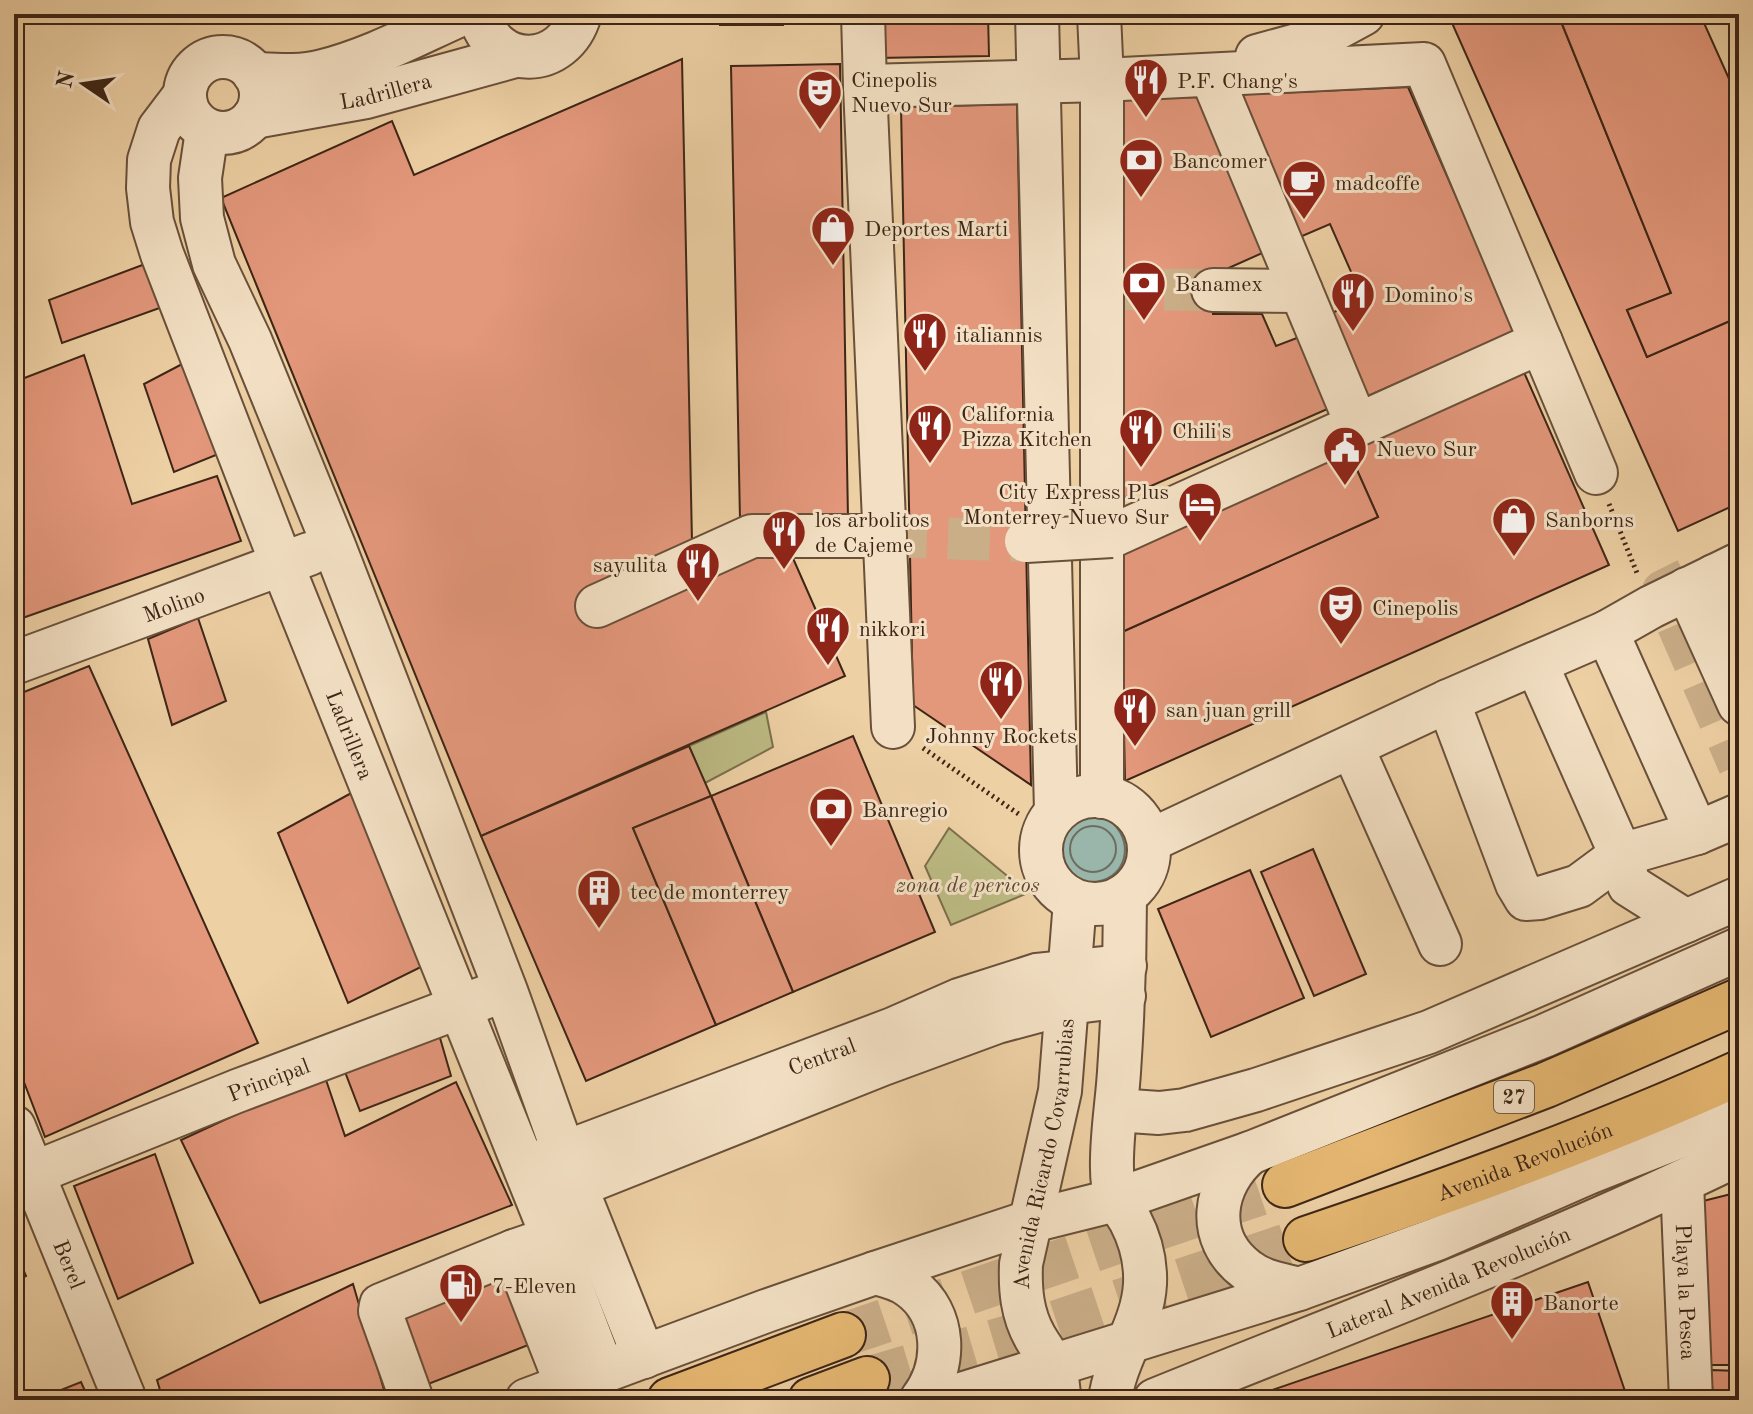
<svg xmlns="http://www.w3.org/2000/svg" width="1753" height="1414" font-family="'Old Standard TT',serif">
<rect width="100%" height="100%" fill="#edd0a4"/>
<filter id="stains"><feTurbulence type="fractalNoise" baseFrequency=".0025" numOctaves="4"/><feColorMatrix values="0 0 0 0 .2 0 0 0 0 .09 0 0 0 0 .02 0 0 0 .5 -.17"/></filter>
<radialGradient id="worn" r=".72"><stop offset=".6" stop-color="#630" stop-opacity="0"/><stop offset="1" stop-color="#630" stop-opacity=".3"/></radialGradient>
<!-- green -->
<g fill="#bcba83" stroke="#7c704c" stroke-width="2">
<polygon points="766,712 773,747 705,783 689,746"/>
<polygon points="949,828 1028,893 951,925 925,866"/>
</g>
<!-- water -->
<circle fill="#9ab6ab" stroke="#757c6f" stroke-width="2" cx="1093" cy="849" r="41"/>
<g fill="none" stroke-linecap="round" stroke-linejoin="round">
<!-- shore -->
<g stroke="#6c6e60" stroke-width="2">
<circle cx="1093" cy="849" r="23"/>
<path d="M1088,882C1127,884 1138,839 1107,819"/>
</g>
</g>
<!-- building -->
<g fill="#e3977b" stroke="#3d2516" stroke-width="2">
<rect x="720" y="14" width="63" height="11"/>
<polygon points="876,14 988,14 989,56 877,58"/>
<polygon points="1448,14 1558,14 1671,293 1627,310 1647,357 1739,317 1739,503 1678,531"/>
<polygon points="1558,14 1700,14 1739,101 1739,317 1647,357 1627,310 1671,293"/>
<polygon points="682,59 692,542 792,556 845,676 481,836 221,198 392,121 414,175"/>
<polygon points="840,64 848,518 740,520 731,66"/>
<polygon points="1408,87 1515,331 1359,400 1323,317 1363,299 1330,224 1293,240 1229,95"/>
<polygon points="1203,97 1269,250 1213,275 1213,314 1262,314 1276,346 1302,336 1332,407 1119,500 1118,98"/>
<polygon points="1017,104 1031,785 913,705 901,107"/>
<polygon points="145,264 168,305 62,343 49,300"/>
<polygon points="84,355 132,504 217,476 241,541 14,621 14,382"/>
<polygon points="1519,361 1609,565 1125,781 1122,632 1378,517 1344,441"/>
<polygon points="186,362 221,453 174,472 144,384"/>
<polygon points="1344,441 1378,517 1122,632 1124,541"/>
<polygon points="198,618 226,701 172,725 148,639"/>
<polygon points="89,666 258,1043 45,1137 14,1056 14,696"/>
<polygon points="853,736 935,932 793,992 711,796"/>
<polygon points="689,746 711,796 633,828 716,1025 586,1081 481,836"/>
<polygon points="355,791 425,965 348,1003 278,833"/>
<polygon points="711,796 793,992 716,1025 633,828"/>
<polygon points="1313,849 1366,974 1314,996 1261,872"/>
<polygon points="1250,870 1304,998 1211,1037 1158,909"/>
<polygon points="438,1031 451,1076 360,1111 342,1064"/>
<polygon points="324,1074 345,1136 456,1082 512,1205 260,1303 181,1140"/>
<polygon points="155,1154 193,1263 118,1299 74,1186"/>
<polygon points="1739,1192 1739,1365 1706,1365 1703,1201"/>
<polygon points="14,1247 26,1276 14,1282"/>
<polygon points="504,1259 536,1342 418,1388 386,1305"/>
<polygon points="1588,1282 1628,1400 1243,1400"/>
<polygon points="353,1284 387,1400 163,1400 157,1380"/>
<polygon points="1711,1370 1739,1371 1739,1400 1713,1400"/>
<polygon points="81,1382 89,1400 36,1400"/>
</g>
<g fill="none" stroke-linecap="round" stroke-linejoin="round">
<!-- minor-tunnel -->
<g stroke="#caae88" stroke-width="42" stroke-dasharray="42 21" stroke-linecap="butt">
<polyline points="1101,289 1213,290"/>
<polyline points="885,536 1026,541"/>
<polyline points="1687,579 1663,591 1739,765"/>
</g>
<!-- major-tunnel -->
<g stroke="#caae88" stroke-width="44" stroke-dasharray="44 22" stroke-linecap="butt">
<polyline points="843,1335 1285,1185"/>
<polyline points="867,1379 1039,1328 1306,1239"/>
</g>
<!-- minor casing -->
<g stroke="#69503a" stroke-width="46">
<g id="minor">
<path d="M479,14C494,72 564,70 580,14"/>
<polyline points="863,14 865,86"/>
<polyline points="1037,14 1056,812"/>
<polyline points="1099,14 1102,80 1102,797"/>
<polyline points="1257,56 1315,40 1363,14"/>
<circle cx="223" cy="95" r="38"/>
<path d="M254,74C277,75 301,77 323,71C371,59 417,34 462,14"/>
<polyline points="1211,75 1357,425"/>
<path id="s1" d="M184,96L159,129L149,160L148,188L152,222L162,254L281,562L552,1236L603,1371"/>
<path id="s2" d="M254,117L366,97L515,56"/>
<polyline points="207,131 200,178 202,218 214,264 250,340 334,546 506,991 576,1187 644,1357"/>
<polyline points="1213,290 1301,291"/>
<polyline points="1112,536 1541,342"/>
<polyline points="1714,576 1739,631"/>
<polyline points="1687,589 1739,704"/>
<polyline points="597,606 752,536 885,536"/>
<polyline points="1607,632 1697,833"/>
<path id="s3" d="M14,663L309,554"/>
<polyline points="1536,663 1621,855 1629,885 1686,921"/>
<polyline points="1448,701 1517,884 1526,899 1540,898 1579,886 1621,855 1697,833 1739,815"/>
<polyline points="893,727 865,86 1102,80 1424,64 1596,473"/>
<polyline points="1352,747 1440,944"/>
<circle cx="1095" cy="850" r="54"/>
<polyline points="1149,841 1448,701 1607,632 1651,607 1739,564"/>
<polyline points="1116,1110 1159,1113 1185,1110 1256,1090 1429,1032 1739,898"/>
<path id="s4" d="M14,1127L125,1400"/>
<path d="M1250,1153C1213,1184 1204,1238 1247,1270C1262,1282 1281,1284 1299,1289"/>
<path id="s5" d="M537,1163L893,1029L959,1000L1037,975L1125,966"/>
<path id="s6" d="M14,1181L237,1091L486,997"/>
<path id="s7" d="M1682,1182L1691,1400"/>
<polyline points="549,1197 883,1064 997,1022 1068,1003 1124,996"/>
<polyline points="514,1251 567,1386"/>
<path d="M875,1273C887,1276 900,1279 910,1287C947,1314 947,1366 921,1400"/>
<polyline points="412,1400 380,1311 381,1305 514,1251 578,1229"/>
<polyline points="527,1400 766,1311 875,1273 1032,1221 1116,1200 1250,1153 1544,1036 1739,949"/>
<polyline points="942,1400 1299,1289 1437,1239 1588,1173 1679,1137 1739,1109"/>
<path id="s8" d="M1059,1400C1059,1370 1050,1362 1035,1337C1022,1314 1020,1290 1021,1264L1060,1091L1075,901"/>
<path d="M1110,1400C1115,1359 1143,1325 1145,1284C1146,1262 1140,1239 1130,1220C1118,1200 1112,1194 1112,1169C1111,1138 1117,1104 1119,1072C1123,1013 1125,955 1125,896"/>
<path id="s9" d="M1155,1400C1350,1321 1549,1247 1739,1154"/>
</g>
</g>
<!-- major casing -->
<g stroke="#3d2516" stroke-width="48">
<g id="major">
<polyline points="1285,1185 1546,1085 1739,1001"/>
<path id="s10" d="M1306,1239C1452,1190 1598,1137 1739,1073"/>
<polyline points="670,1400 843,1335"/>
<polyline points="811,1400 867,1379"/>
</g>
</g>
<!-- path -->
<g stroke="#3d2516" stroke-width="5" stroke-dasharray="2 4" stroke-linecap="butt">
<polyline points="1609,504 1637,573"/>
<polyline points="923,748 1020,815"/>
</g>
<!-- minor -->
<use href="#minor" stroke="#f3e0c4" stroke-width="42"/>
<!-- major -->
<use href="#major" stroke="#e6b872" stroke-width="44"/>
<!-- minor-bridge casing -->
<g stroke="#69503a" stroke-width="46" stroke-linecap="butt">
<polyline id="minor-bridge" points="1026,541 1112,536"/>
</g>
<!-- minor-bridge -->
<use href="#minor-bridge" stroke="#f3e0c4" stroke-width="42"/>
</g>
<!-- icons -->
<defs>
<g id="restaurant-pin" transform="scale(2.3)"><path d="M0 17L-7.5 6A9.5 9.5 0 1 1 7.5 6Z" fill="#8f2418" stroke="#f3e0c4"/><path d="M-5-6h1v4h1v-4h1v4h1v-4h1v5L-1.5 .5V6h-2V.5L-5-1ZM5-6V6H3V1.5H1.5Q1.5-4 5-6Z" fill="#fff"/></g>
<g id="theatre-pin" transform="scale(2.3)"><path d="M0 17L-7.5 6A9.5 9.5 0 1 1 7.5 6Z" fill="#8f2418" stroke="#f3e0c4"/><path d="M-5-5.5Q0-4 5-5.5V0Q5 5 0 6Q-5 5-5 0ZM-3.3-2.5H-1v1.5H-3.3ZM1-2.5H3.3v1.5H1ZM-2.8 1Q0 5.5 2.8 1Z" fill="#fff"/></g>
<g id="bank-pin" transform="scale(2.3)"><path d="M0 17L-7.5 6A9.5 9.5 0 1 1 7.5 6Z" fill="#8f2418" stroke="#f3e0c4"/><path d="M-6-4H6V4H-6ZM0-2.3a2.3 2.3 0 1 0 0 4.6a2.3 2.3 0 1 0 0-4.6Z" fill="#fff"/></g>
<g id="cafe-pin" transform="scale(2.3)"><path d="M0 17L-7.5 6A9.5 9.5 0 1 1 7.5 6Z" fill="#8f2418" stroke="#f3e0c4"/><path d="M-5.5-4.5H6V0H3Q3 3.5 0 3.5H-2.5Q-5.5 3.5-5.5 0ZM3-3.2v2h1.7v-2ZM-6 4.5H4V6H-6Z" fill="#fff"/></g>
<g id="shop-pin" transform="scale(2.3)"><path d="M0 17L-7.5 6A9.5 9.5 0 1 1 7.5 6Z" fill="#8f2418" stroke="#f3e0c4"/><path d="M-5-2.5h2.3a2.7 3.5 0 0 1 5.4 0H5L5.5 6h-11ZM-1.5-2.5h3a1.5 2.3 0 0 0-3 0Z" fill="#fff"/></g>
<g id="civic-pin" transform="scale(2.3)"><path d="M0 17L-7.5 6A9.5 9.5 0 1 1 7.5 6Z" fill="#8f2418" stroke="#f3e0c4"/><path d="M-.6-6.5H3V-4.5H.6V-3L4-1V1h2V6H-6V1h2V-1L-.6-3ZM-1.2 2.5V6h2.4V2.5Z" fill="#fff"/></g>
<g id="hotel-pin" transform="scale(2.3)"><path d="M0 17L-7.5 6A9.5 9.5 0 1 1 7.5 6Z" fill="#8f2418" stroke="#f3e0c4"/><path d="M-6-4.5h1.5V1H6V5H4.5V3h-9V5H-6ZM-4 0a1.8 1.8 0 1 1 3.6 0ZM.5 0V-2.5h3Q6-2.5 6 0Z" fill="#fff"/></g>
<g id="building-pin" transform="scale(2.3)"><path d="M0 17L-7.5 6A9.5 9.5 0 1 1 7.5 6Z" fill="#8f2418" stroke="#f3e0c4"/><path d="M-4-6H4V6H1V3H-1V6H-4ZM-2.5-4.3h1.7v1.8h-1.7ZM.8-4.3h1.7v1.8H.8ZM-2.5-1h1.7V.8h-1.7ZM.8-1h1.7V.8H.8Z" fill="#fff"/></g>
<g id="fuel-pin" transform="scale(2.3)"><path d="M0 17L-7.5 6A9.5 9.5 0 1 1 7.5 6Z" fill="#8f2418" stroke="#f3e0c4"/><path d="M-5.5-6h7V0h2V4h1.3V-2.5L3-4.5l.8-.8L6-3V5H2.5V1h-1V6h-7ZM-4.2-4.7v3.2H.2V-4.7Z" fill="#fff"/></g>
</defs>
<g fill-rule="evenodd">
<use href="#restaurant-pin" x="1146" y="80"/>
<use href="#theatre-pin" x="820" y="92"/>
<use href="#bank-pin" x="1141" y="160"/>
<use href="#cafe-pin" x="1304" y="182"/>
<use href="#shop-pin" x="833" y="228"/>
<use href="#bank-pin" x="1144" y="283"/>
<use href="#restaurant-pin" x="1353" y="294"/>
<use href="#restaurant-pin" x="925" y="334"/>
<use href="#restaurant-pin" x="930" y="426"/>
<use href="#restaurant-pin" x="1141" y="430"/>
<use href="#civic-pin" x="1345" y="448"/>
<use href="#hotel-pin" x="1200" y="504"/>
<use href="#shop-pin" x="1514" y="519"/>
<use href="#restaurant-pin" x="784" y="532"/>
<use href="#restaurant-pin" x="698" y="564"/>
<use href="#theatre-pin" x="1341" y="607"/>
<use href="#restaurant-pin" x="828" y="628"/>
<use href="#restaurant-pin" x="1001" y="682"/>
<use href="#restaurant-pin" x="1135" y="709"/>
<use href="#bank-pin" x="831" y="809"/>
<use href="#building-pin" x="599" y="891"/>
<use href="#fuel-pin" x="461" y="1285"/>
<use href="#building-pin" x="1512" y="1302"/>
</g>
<g text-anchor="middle" stroke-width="6" stroke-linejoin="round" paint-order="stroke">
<!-- shield labels -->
<rect fill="#f3e0c4" stroke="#745d4a" stroke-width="2" x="1494" y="1081" width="40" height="32" rx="6"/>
<g font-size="20" font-weight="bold" fill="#3d2516">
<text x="1514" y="1104">27</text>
</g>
<!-- poi labels -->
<g font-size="22" fill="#3d2516" stroke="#f3e0c4" text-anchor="start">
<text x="851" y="87">Cinepolis<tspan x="851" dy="25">Nuevo Sur</tspan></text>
<text x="1177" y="88">P.F. Chang's</text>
<text x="1172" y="168">Bancomer</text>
<text x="1335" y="190">madcoffe</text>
<text x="864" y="236">Deportes Marti</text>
<text x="1175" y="291">Banamex</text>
<text x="1384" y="302">Domino's</text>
<text x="956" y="342">italiannis</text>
<text x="961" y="421">California<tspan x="961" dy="25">Pizza Kitchen</tspan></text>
<text x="1172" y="438">Chili's</text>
<text x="1376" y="456">Nuevo Sur</text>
<text x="1169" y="499" text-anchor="end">City Express Plus<tspan x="1169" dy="25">Monterrey Nuevo Sur</tspan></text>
<text x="815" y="527">los arbolitos<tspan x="815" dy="25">de Cajeme</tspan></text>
<text x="1545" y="527">Sanborns</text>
<text x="667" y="572" text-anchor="end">sayulita</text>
<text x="1372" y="615">Cinepolis</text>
<text x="859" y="636">nikkori</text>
<text x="1166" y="717">san juan grill</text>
<text x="1001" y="743" text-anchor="middle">Johnny Rockets</text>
<text x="862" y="817">Banregio</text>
<text x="630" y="899">tec de monterrey</text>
<text x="492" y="1293">7-Eleven</text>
<text x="1543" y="1310">Banorte</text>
</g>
<!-- street labels -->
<g font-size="22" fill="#3d2516" stroke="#f3e0c4">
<text dy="8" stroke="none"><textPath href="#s2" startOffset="134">Ladrillera</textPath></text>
<text dy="8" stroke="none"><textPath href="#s3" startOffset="170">Molino</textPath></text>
<text dy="8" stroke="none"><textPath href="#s1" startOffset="686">Ladrillera</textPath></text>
<text dy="8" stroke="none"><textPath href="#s5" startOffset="304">Central</textPath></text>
<text dy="8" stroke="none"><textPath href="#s6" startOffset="274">Principal</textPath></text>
<text dy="8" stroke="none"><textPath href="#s8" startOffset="256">Avenida Ricardo Covarrubias</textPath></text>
<text dy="8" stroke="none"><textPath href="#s10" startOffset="232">Avenida Revolución</textPath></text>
<text dy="8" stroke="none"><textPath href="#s4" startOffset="148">Berel</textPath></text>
<text dy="8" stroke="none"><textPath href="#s9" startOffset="316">Lateral Avenida Revolución</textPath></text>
<text dy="8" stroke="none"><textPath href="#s7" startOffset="110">Playa la Pesca</textPath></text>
</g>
<!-- park labels -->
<g font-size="22" font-style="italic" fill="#5d4a31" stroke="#f3e0c4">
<text x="968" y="892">zona de pericos</text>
</g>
</g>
<!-- margin -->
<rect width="1753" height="1414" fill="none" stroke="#edd0a4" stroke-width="48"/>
<rect x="16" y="16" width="1721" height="1382" fill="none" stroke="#3d2516" stroke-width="4"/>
<rect x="24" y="24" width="1705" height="1366" fill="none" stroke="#3d2516" stroke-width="2"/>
<!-- north arrow -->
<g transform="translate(84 84) rotate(283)" stroke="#f3e0c4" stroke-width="6" paint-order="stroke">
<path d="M0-6L14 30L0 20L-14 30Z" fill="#3d2516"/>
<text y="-12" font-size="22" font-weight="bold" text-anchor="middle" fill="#3d2516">N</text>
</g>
<rect width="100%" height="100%" filter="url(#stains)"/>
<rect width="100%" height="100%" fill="url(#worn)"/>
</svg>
